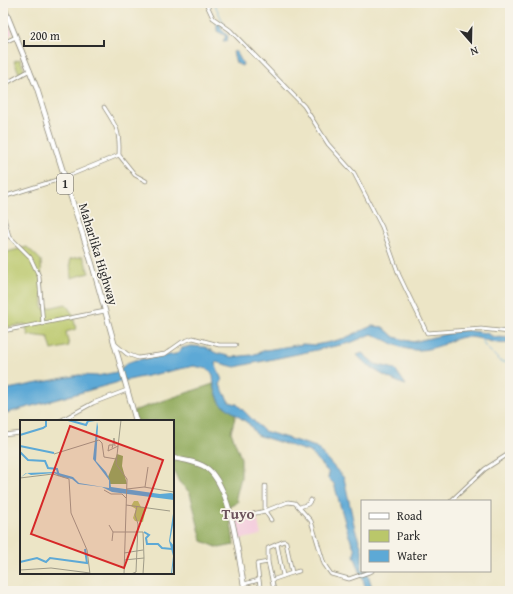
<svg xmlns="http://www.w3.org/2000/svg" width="513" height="594" font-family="'Gentium Book Plus',serif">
<rect width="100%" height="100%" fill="#f7f3e8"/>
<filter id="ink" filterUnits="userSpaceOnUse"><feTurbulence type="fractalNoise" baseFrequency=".025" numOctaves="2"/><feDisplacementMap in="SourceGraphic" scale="8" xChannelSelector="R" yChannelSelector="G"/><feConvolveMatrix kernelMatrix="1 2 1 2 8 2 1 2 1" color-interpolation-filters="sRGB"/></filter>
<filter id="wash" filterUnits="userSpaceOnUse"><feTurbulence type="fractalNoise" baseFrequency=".012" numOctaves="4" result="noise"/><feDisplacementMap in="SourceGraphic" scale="16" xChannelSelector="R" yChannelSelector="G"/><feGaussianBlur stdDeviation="0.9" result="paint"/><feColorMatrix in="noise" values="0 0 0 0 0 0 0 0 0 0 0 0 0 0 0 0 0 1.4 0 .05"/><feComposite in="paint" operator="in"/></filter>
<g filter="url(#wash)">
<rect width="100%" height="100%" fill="#ece5c6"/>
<!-- built -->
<g fill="#f4cfde">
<polygon points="3,11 13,33 3,40"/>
<polygon points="256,513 261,535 238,540 234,518"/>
</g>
<!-- green -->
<g fill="#bac76a" stroke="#72794a">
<polygon points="20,59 25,71 19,73 14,61"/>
<polygon points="27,247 41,260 43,309 66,304 73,315 76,329 66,332 69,346 52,350 48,337 28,335 25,324 3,328 3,253"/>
<polygon points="83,256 89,273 71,278 70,259"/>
</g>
<!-- forest -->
<polygon fill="#93ac5e" stroke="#5f6c44" points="213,384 220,403 236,414 231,432 241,458 241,477 236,497 238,502 229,507 234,545 219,548 202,541 190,493 179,482 173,469 173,421 136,421 133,411"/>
<!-- water -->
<g fill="#5da9d6" stroke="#446a80">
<polygon points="217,23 221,25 221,29 228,36 227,41 223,41 226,36 217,31"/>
<polygon points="236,51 243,64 242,66 236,63 233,52"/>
<path d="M372,326L383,327L394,337L413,342L463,330L486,333L494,337L510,338V343C494,346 481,336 465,337C457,337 447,343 439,346C409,356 399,346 372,334L350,343L235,367L216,362L215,364L222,380L220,385L229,402L237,404L264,431L316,447L344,478L355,529L362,549V571H367L373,591H367L354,555L355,550L349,536L334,484L328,478L329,473L310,452L257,435L249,424L220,403L214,386L213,375L208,369L194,366L119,382L3,414V390L79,375L97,376L117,372L127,363L135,360L176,354L182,348L191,346L205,347L216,353L232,357L252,355L266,350L303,344L315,345L331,342L345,338Z"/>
<path d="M362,353L375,364L395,369L406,385C400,384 374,371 369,366C364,363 361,359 357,355Z"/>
</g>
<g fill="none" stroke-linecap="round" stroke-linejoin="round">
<!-- stream -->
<g stroke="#5da9d6" stroke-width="1">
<polyline points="214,3 224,24"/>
<polyline points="481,338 485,346 501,362 510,362"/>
</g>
</g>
</g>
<g filter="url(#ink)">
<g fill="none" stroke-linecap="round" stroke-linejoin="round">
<!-- minor casing -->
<g stroke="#8c8878" stroke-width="4.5">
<g id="minor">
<polyline points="206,3 213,18 230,30 304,106 328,144 354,173 382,227 399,275 427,333 481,329 510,332"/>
<polyline points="3,43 16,37"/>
<polyline points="3,85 30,70"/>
<path d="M104,107C117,127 120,131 119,155L135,175L146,181"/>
<polyline points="3,197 63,178 119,155"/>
<polyline points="3,214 9,236 30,257 39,276 43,324"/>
<polyline points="3,331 105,311"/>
<polyline points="115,344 127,354 138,358 165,354 182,342 193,338 219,345 236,345"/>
<polyline points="60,421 93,403 127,390"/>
<polyline points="3,435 21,433"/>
<polyline points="265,486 265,511 271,520"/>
<polyline points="451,501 485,469 510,453"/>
<polyline points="300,507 308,504 311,500"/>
<polyline points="231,519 265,511 288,502 295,503 311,521 324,564 331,574 349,579 372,571"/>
<polygon points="284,541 286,542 292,573 272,580 268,562 268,548"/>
<polyline points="277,544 283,576"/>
<polyline points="292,573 299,571"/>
<polyline points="259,580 261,591"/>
<polyline points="272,580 274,591"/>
<polyline points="244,584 259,580 257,564 268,562"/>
</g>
</g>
<!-- highway casing -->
<g stroke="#8c8878" stroke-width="6">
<g id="highway">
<polyline points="3,5 37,89 92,264 136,421"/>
<path d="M173,458C184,460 199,462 208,469C233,491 238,558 245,591"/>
</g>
</g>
<!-- minor -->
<use href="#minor" stroke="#fff" stroke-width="3"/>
<!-- highway -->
<use href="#highway" stroke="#fff" stroke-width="4.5"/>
</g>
</g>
<g text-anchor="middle" stroke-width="3.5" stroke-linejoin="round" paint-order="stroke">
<!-- shield labels -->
<rect fill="#f7f3e8" stroke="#686764" stroke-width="1" x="57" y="174" width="16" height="20" rx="3"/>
<g font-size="12" font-weight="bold" fill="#2b2b2b">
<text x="65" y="188">1</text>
</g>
<!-- street labels -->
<g font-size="13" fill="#2b2b2b" stroke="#f7f3e8">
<text transform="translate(99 254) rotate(73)" y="5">Maharlika Highway</text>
</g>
<!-- quarter labels -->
<g font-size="15" font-weight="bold" fill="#6c535c" stroke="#f7f3e8">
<text x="238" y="519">Tuyo</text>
</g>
</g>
<!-- overview -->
<g transform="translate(20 420)">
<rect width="154" height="154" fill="#ece5c6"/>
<path d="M114,81H118L121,87L126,88L123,102L115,101L113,98L116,89L111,86Z" fill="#bac76a"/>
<path d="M97,34L103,36L102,46L107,64H90L88,57Z" fill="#93ac5e"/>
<path d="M77,2L78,7L76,41L86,52L90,60L91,67L140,74L151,73L154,74V80L92,72L82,67L58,64L52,59L42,57L34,53L11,55L7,53L0,58L6,53L35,52L53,57L59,63L89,68V60L73,39ZM154,87L153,105L150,121L154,126L153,131L154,136L152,154H151L153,136L149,121Z" fill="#5da9d6"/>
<path fill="none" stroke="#5da9d6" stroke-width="2" d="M48,0L66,5L68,1L75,0M0,15L23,8L26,6V0M0,26L34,33M0,32L8,40L25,41L28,48L37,49L39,56M124,112L129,115L126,118L127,124H138L142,128L152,129M0,142L17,138L26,142L30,138L67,143L65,129"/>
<path fill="none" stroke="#9f9b88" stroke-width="1" d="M101,0L96,44L107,59L104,154M93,25L94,18L95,26M92,28L93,25H89L88,31L98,26M34,34L79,20L82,23L84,37L96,39M0,58L33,54L49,59L51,93L67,130L70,154M125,67L128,47M107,69L124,67L154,72M84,70L91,74H102L106,78M106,85L150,91M89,105L93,112L92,121M93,112H123L124,138L104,140M104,133L123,130M0,150L31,148L70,153M111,154L116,152L118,104L115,95L117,86M123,154L124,138"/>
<path fill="#d62828" fill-opacity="0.15" stroke="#d62828" stroke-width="2" d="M50,6L143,40L104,148L11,114Z"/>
<rect width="154" height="154" fill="none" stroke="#2b2b2b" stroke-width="2"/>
</g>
<!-- margin -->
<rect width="513" height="594" fill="none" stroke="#f7f3e8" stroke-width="16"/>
<!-- legend -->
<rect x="361" y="500" width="130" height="72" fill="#f7f3e8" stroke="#a5a39c"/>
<rect x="369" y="513" width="20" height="6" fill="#ffffff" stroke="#a5a39c"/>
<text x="397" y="520" font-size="12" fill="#2b2b2b">Road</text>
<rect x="369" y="530" width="20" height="12" fill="#bac76a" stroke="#a5a39c"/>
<text x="397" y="540" font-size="12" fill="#2b2b2b">Park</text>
<rect x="369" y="550" width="20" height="12" fill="#5da9d6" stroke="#a5a39c"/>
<text x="397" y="560" font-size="12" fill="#2b2b2b">Water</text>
<!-- north arrow -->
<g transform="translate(471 42) rotate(160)" stroke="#f7f3e8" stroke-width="3" paint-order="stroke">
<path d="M0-3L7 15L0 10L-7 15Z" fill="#2b2b2b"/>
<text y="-6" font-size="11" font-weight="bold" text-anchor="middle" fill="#2b2b2b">N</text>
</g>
<!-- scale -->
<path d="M24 40v6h80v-6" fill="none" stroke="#2b2b2b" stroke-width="2"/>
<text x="30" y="40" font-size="12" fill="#2b2b2b" stroke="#f7f3e8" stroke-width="3" paint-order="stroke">200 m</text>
</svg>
